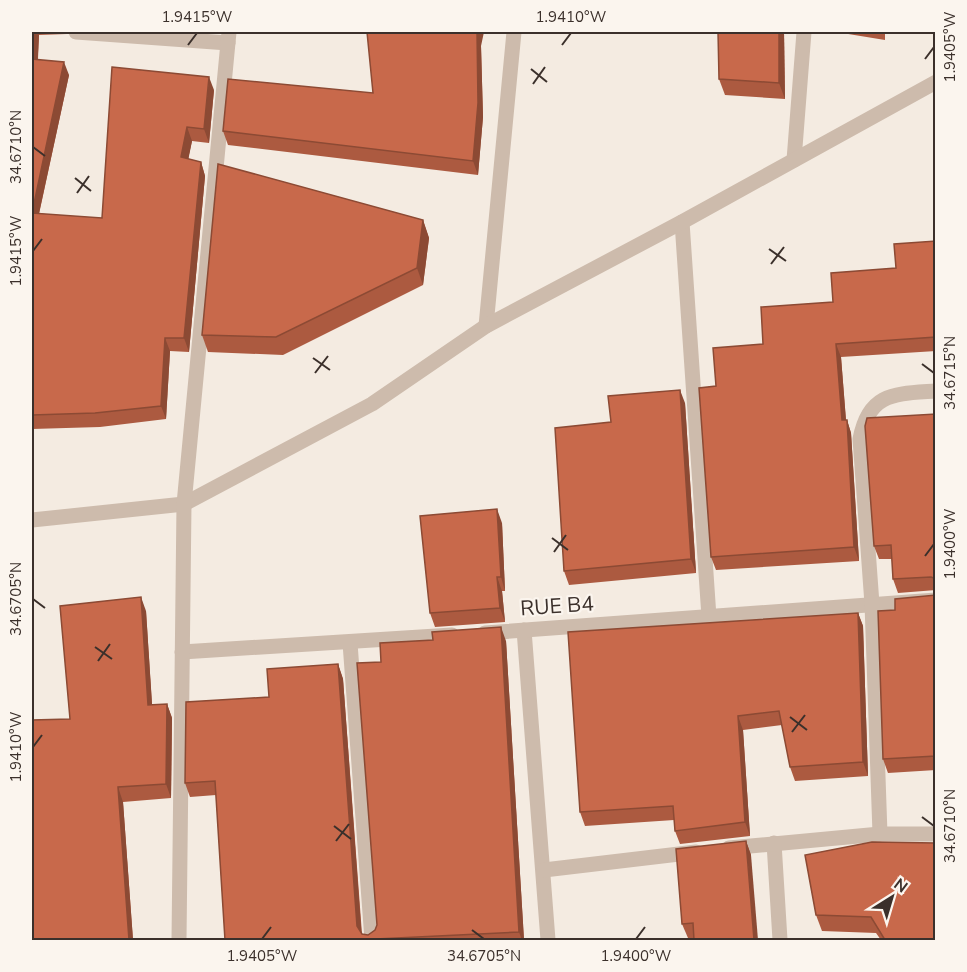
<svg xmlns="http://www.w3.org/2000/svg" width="967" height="972" font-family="'Nunito Sans',sans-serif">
<rect width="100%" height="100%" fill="#f4ebe1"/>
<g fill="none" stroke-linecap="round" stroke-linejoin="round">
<!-- minor -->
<g stroke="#cdbbac" stroke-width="15">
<polyline points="76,32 228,43"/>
<polyline points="794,160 804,32"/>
<polyline points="682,222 709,617"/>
<polyline points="486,326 514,32"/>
<polyline points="32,520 184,504 372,404 486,326 682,222 936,82"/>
<polyline points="524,630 548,940"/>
<polyline points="485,633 936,600"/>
<polyline points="350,643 372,940"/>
<polyline points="182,652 452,635"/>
<path d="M880,834L872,604L860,439C869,392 895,394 936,391"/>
<polyline points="774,843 780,940"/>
<polyline points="729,848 880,834 936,834"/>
<polyline points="544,870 696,852"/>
<polyline points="179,940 184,504 229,32"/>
</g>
</g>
<!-- wall -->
<g fill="#ac5a40">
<polygon points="32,32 68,32 67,34 39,35 38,59 69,75 39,214 102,218 214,90 209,143 192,141 188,159 201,162 205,176 189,352 170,351 166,419 100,427 32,429"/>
<polygon points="784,32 785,99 725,95 719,79"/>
<polygon points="836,32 885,32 885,40"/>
<polygon points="481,46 483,117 478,175 228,145 223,131 373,93"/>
<polygon points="423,220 429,238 423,285 283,355 208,352 202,335"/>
<polygon points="936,241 936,351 841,357 846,420 847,420 851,433 859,561 716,570 711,557 716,386 763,344 833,302 896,268"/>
<polygon points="685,403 696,573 569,585 564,571"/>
<polygon points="936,414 936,590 898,593 893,579 892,559 879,559 874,546"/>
<polygon points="502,523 505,591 502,591 505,622 435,627 430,613"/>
<polygon points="936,595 936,770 888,773 883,759 895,610"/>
<polygon points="146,611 152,705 167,704 172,718 171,798 123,802 133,940 32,940 70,719"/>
<polygon points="858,613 863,626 868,776 795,781 790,767 782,725 743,730 750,836 680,844 675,831 674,820 585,826 580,812"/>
<polygon points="506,641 524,940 225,940 216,795 190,797 185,783 269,697 338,664 343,679 362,934 368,935 375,930 377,925 381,662"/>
<polygon points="746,841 751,855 694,938 688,938 682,924"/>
<polygon points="805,855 936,940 881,940 876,933 822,931 816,915"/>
</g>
<!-- shaded-wall -->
<g fill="#8c4a34">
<polygon points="33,32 38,32 39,35 37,72 32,59"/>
<polygon points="477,32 484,32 481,46 483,117 478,175 473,161"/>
<polygon points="779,32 784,32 785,99 779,83"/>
<polygon points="64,62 69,75 36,227 32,213"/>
<polygon points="209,77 214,90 209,143 204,129"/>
<polygon points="187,127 192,141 186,171 181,157"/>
<polygon points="201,162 205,176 189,352 184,338"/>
<polygon points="423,220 429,238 423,285 417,268"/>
<polygon points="165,338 170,351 166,419 161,406"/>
<polygon points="836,344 841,357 847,434 842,420"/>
<polygon points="680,390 685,403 696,573 691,559"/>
<polygon points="847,420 851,433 859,561 854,547"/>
<polygon points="497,509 502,523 505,591 501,577"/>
<polygon points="497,577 502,591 505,622 500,608"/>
<polygon points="141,597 146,611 153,719 148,705"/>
<polygon points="858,613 863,626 868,776 863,762"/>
<polygon points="501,627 506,641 524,940 522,940 519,932"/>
<polygon points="338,664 343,679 362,940 357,926"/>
<polygon points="167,704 172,718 171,798 166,784"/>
<polygon points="738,716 743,730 750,836 745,822"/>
<polygon points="118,787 123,802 133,940 129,940"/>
<polygon points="746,841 751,855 758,940 754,940"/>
</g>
<!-- building -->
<g fill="#c8694b" stroke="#8c4a34" stroke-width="1.5">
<polygon points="32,32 33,32 32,59 64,62 32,213"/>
<polygon points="367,32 477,32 478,103 473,161 223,131 228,79 373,93"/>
<polygon points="718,32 779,32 779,83 719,79"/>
<polygon points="112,67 209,77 204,129 187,127 181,157 201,162 184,338 165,338 161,406 95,413 32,415 32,213 102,218"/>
<polygon points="218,164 423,220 417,268 276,337 202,335"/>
<polygon points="936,241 936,337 836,344 842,420 847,420 854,547 711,557 699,388 716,386 713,348 763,344 761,307 833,302 831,273 896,268 894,244"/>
<polygon points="680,390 691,559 564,571 555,428 611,422 608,396"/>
<polygon points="936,414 936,579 931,577 893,579 891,545 874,546 865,426 867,418"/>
<polygon points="497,509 501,577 497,577 500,608 430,613 420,516"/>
<polygon points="936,595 936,756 883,759 878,611 895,610 895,599"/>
<polygon points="141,597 148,705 167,704 166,784 118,787 129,940 32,940 32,720 70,719 60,606"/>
<polygon points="858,613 863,762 790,767 779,711 738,716 745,822 675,831 673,806 580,812 568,632"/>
<polygon points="501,627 519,932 355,940 225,940 215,781 185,783 186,702 269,697 267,669 338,664 357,926 362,934 368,935 375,930 377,925 357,663 381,662 380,643 433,640 432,632"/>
<polygon points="746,841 754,940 694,940 693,923 682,924 676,849"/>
<polygon points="872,842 936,843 936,940 885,940 871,917 816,915 805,855"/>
</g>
<!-- ticks -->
<path fill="none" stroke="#3b302b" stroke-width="2" d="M188,45L197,33M562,45L571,33M925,59L934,47M531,69L547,82M533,84L545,67M33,147L45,156M75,178L91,191M77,193L89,176M769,249L786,261M33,251L42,239M771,264L784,247M313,358L330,370M922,364L934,373M315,373L328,356M552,538L568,550M554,552L566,535M925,556L934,544M33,599L45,608M95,647L112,659M98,661L110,644M790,717L807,730M792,732L805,715M33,747L42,735M922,817L934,826M334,826L351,839M336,841L349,824M472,930L484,939M262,939L271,927M636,939L645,927"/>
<g text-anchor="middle" stroke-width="4.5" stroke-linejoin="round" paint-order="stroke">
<!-- street labels -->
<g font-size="21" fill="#3b302b" stroke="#fbf5ee">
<text transform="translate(557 606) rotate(-4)" y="7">RUE B4</text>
</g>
</g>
<!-- border -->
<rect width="967" height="972" fill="none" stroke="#fbf5ee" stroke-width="66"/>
<!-- north arrow -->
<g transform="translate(892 897) rotate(37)" stroke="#fbf5ee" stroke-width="4.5" paint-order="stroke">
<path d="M0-4.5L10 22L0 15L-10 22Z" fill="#3b302b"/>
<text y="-9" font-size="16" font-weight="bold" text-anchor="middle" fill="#3b302b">N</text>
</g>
<rect x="33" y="33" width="901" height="906" fill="none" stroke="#3b302b" stroke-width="2"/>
<g font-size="15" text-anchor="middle" fill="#3b302b">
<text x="197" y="22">1.9415°W</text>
<text x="571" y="22">1.9410°W</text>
<text transform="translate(950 47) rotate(-90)" y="5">1.9405°W</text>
<text transform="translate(16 147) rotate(-90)" y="5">34.6710°N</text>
<text transform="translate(16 251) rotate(-90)" y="5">1.9415°W</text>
<text transform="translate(950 373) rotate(-90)" y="5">34.6715°N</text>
<text transform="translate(950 544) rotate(-90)" y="5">1.9400°W</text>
<text transform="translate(16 599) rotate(-90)" y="5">34.6705°N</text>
<text transform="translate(16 747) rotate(-90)" y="5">1.9410°W</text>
<text transform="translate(950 826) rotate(-90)" y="5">34.6710°N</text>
<text x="262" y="961">1.9405°W</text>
<text x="484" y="961">34.6705°N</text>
<text x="636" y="961">1.9400°W</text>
</g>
</svg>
